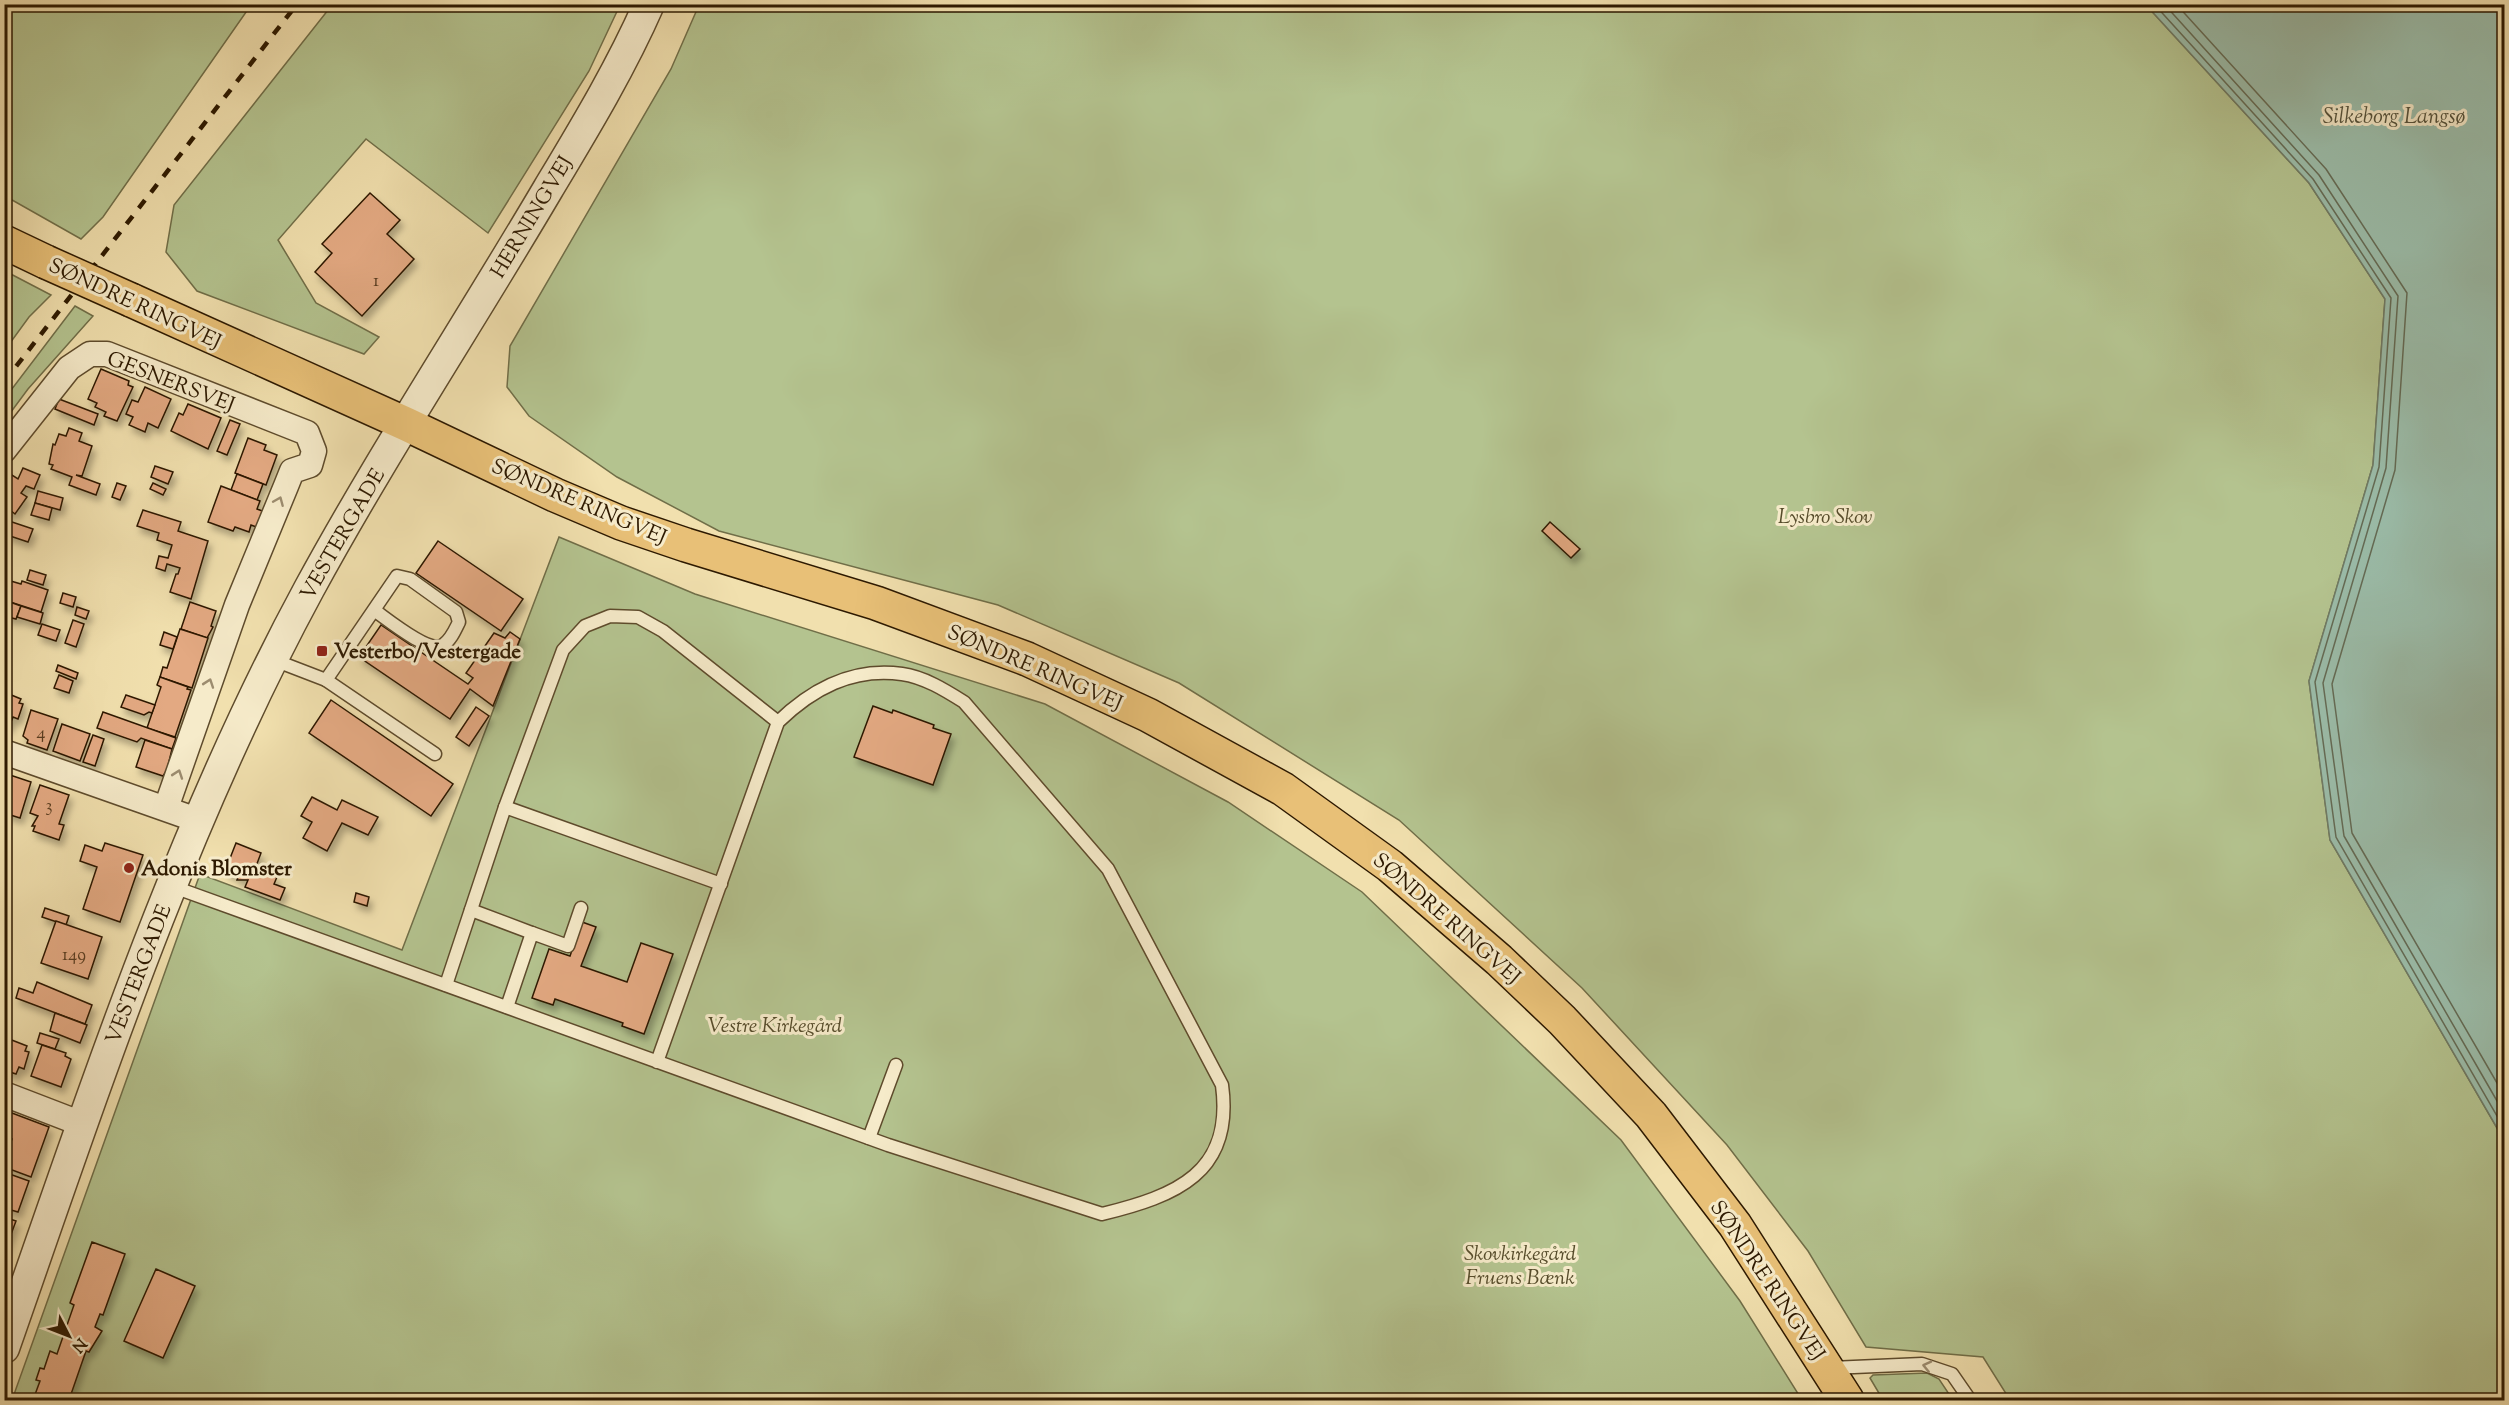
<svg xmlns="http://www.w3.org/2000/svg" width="2509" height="1405" font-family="'Sorts Mill Goudy',serif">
<defs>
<filter id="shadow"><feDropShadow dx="3.5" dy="6" stdDeviation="3" flood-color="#0004"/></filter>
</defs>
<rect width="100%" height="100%" fill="#f1e0ae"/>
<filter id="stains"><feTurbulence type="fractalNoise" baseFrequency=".00333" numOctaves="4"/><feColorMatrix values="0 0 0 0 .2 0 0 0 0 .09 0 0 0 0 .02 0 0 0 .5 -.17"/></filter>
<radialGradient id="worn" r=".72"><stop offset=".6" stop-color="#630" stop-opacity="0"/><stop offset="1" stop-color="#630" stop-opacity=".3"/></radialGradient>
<!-- green -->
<g fill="#b4c38f" stroke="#706e48" stroke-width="1.5">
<polygon points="4,5 251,5 103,217 81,239 5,196"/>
<polygon points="332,5 620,5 589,71 488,233 366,139 278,240 316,303 379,337 364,354 197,291 166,252 174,205"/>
<polygon points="699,5 2146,5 2309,183 2385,299 2373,465 2309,681 2330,840 2504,1140 2504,1400 2010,1400 1983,1357 1866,1347 1808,1251 1727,1145 1582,988 1399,820 1179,683 998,605 719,531 617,477 529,416 507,387 510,346 671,69"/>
<polygon points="5,271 51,295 29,317 5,350"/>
<polygon points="75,306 93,316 28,389 5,420 5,398"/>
<polygon points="559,537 695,594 1045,704 1228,802 1362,892 1621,1140 1740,1301 1802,1400 12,1400 200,874 402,950"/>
<polygon points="1927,1373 1939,1379 1949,1394 1940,1400 1883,1400 1870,1378 1873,1375"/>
</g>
<!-- water -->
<polygon fill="#9bbdaa" stroke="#6f7b66" stroke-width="1.5" points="2146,5 2504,5 2504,1140 2330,840 2309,681 2373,465 2385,299 2309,183"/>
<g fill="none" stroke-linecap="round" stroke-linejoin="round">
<!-- shore -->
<g stroke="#646b55" stroke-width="1.5">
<polyline points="2154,4 2313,179 2391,298 2379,467 2315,682 2336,837 2504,1128"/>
<polyline points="2164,4 2319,175 2398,296 2386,468 2323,683 2344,836 2504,1113"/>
<polyline points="2176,4 2326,169 2407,293 2395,470 2332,684 2352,833 2504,1095"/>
</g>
</g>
<!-- building -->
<g fill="#e3a982" stroke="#2d1900" stroke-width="1.5" filter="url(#shadow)">
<polygon points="370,193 400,220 387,234 414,259 362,316 315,272 332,253 322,244"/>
<polygon points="101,369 129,381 128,385 133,387 117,421 104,416 106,412 95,407 97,403 88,399"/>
<polygon points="145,387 171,399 158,428 148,423 145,432 129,425 133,417 126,414 132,400 138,402"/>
<polygon points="59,399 98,414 94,425 55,409"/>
<polygon points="188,404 221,418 208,449 171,431 179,413 183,415"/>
<polygon points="230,420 240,424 227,455 217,451"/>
<polygon points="69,428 82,433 79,441 92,446 82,476 76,475 100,484 96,495 69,485 72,477 51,469 53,465 49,464 53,444 55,445 59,434 66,436"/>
<polygon points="248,438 266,445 264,450 277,455 266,485 235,473"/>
<polygon points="155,466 173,472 168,484 151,477"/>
<polygon points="23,468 40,475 34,489 26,486 21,493 27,497 15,514 10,510 5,517 4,470 18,479"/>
<polygon points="237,474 263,484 257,500 231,490"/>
<polygon points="117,483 126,486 120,500 112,497"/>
<polygon points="153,483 166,489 163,495 150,489"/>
<polygon points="221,486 260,501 257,509 265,512 259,528 251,525 249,532 235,527 233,531 208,522"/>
<polygon points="38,491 63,498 60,510 35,503"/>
<polygon points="35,503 52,508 49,520 31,515"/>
<polygon points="143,510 181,522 178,531 208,541 191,599 170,592 176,574 178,574 180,568 167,564 165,571 156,568 159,556 168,558 172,545 157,540 159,533 137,526"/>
<polygon points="6,520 33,529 28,542 4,534"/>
<polygon points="1550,522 1580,549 1571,558 1542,531"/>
<polygon points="438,541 523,599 501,631 416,573"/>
<polygon points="30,570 46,575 43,585 27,580"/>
<polygon points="4,579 21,584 22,581 48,590 41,612 4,600"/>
<polygon points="63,593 76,597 73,607 60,603"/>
<polygon points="4,600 21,606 16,619 4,616"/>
<polygon points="190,602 216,611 211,626 213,627 207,638 181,629"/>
<polygon points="21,606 43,613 40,624 17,617"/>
<polygon points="77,607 89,611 86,619 75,615"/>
<polygon points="73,620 84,624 76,647 65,643"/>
<polygon points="42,624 60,630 56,641 38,635"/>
<polygon points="381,625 468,684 473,678 466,673 494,633 505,638 510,632 520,639 493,706 470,689 450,719 359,657"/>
<polygon points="180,629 208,638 192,688 160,677 163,667 167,668"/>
<polygon points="164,632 177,637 173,649 160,645"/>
<polygon points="58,665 78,673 76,679 56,671"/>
<polygon points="59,675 73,681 69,693 54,688"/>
<polygon points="160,677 188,687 187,689 191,690 175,737 147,728 161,687 157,685"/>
<polygon points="4,692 21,699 19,703 23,704 18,719 13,717 9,727 4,725"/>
<polygon points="126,695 155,705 152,713 149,712 144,715 121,707"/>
<polygon points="331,700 453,784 431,816 309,733"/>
<polygon points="873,706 892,713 893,710 934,725 933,728 951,734 933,785 854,757"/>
<polygon points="476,707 489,716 469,746 456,737"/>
<polygon points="31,710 58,719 47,750 27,743 28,740 23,736"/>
<polygon points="103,712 176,738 172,749 141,738 137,742 97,728"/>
<polygon points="62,724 90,734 80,761 53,751"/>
<polygon points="93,735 104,739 95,766 83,762"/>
<polygon points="145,740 172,749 167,770 163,776 136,767"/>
<polygon points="4,773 31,782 20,818 4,813"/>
<polygon points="40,785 69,795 59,824 64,825 59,840 33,831 35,826 32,826 38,816 30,813"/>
<polygon points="312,797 337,810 342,800 378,817 368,835 342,823 327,851 303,838 312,822 301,816"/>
<polygon points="105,843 143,855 120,922 83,909 97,867 80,861 85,845 102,851"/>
<polygon points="236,843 261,853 255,869 277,877 274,884 285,888 280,900 245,887 248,880 237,880 238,877 225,871"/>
<polygon points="356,893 369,897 367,906 354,902"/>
<polygon points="45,908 69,916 66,925 42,917"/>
<polygon points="56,921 102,937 88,979 41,963"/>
<polygon points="582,922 596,927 581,966 627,982 641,943 673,954 644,1034 622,1026 623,1023 555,999 553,1005 532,998 549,949 570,956"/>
<polygon points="37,982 92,1005 85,1024 16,998 19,988 33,993"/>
<polygon points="55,1013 87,1025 80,1043 50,1031"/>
<polygon points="40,1033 59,1039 55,1049 37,1043"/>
<polygon points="4,1037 27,1046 25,1051 29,1052 24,1069 19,1067 16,1074 4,1070"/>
<polygon points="42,1045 66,1053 65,1056 71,1059 61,1087 31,1076"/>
<polygon points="4,1110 49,1127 31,1177 4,1167 4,1161 12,1139 4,1136"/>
<polygon points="4,1172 29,1181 18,1212 4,1208"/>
<polygon points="4,1217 16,1221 4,1253"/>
<polygon points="92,1242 125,1254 103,1315 100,1314 95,1327 102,1331 89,1352 86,1351 69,1400 33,1400 40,1381 36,1380 40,1368 44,1369 50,1351 57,1354 74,1305 70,1303"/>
<polygon points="156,1269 195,1286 163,1358 124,1341"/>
</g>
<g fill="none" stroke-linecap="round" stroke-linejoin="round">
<!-- service casing -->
<g stroke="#5e4b2c" stroke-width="15">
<g id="service">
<path d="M374,610C387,619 429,654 443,645C451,640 455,630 459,622L456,612L410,579L397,576L326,680L435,754"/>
<polyline points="274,660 326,680"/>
<polyline points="505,807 721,884"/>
<path d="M171,886L888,1145L1102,1214C1176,1196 1234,1173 1222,1085L1108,869L964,702C945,690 924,677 902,674C852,667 812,689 778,722L657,1062"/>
<polyline points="471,910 532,933"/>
<polyline points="446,985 505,807 563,650 585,626 610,616 638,617 663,631 778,722"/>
<polyline points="507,1007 532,933 568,946 581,908"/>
<polyline points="869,1138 896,1065"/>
<polyline points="1831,1368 1922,1364 1952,1374 1970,1400"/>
</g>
</g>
<!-- minor casing -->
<g stroke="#5e4b2c" stroke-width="27">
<g id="minor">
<polyline points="4,450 69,368 90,354 107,354 307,433 314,451 310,465 292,471 286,486 237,605 166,808"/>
<polyline points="4,752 197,820"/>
<polyline points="4,1094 82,1124"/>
</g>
</g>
<!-- tertiary casing -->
<g stroke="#5e4b2c" stroke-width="33">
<path id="tertiary" d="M4,1348C94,1091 179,829 309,589C383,453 469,323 548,189C584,129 621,68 649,4"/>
</g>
<!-- primary casing -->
<g stroke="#2d1900" stroke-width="36">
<g id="primary">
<polyline points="4,242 46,262"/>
<polyline points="131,300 406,424 555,495 621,523 686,545 876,603 1027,659 1148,715 1283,789 1390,866 1499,960 1562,1020 1651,1115 1735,1225 1847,1400"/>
</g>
</g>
<!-- service -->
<use href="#service" stroke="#f6ebca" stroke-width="12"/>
<!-- minor -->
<use href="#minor" stroke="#f6ebca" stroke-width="24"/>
<!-- tertiary -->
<use href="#tertiary" stroke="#f6ebca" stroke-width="30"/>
<!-- primary -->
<use href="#primary" stroke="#e8c077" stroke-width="33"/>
<!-- rail -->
<polyline stroke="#2d1900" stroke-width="4.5" stroke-dasharray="10 10" stroke-linecap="butt" points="4,382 297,4"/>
<!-- primary-bridge casing -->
<g stroke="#2d1900" stroke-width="36" stroke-linecap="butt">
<polyline id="primary-bridge" points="46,262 131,300"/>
</g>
<!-- primary-bridge -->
<use href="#primary-bridge" stroke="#e8c077" stroke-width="33"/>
</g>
<!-- one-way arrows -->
<defs><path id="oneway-chevron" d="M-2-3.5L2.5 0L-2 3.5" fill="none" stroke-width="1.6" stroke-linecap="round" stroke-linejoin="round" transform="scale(1.5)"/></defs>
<g stroke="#9c8c6f">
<use href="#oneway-chevron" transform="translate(279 501) rotate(-67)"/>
<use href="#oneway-chevron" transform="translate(209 683) rotate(-71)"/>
<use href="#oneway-chevron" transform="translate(178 774) rotate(-71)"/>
<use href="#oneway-chevron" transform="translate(1927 1366) rotate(-167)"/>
</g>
<!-- markers -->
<g fill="#8f2418" stroke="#f6ebca" stroke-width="2">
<rect x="316" y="645" width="12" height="12" rx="3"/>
<circle cx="129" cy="868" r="6"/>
</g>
<g text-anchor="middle" stroke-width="6" stroke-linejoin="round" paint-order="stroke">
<!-- number labels -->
<g font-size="18" fill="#5a3d20">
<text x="376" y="286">1</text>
<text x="41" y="738">4</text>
<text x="49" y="811">3</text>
<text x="74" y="960">149</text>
</g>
<!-- street labels -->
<g font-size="21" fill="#2d1900" stroke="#f6ebca">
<text transform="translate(531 217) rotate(-59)" y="7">HERNINGVEJ</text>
<text transform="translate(135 303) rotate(25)" y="7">SØNDRE RINGVEJ</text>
<text transform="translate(171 381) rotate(21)" y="7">GESNERSVEJ</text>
<text transform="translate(579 501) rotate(23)" y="7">SØNDRE RINGVEJ</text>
<text transform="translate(342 534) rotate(-60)" y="7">VESTERGADE</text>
<text transform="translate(1035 667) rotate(23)" y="7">SØNDRE RINGVEJ</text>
<text transform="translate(1447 918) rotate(41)" y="7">SØNDRE RINGVEJ</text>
<text transform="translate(138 974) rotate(-69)" y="7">VESTERGADE</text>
<text transform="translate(1768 1280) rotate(56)" y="7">SØNDRE RINGVEJ</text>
</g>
<!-- park labels -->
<g font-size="21" font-style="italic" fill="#564c2b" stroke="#f6ebca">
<text x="1825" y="523">Lysbro Skov</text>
<text x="775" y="1032">Vestre Kirkegård</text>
<text x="1520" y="1260">Skovkirkegård<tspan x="1520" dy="24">Fruens Bænk</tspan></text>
</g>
<!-- poi labels -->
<g font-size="21" font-weight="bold" fill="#2d1900" stroke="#f6ebca" text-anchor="start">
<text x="334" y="658">Vesterbo/Vestergade</text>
<text x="141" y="875">Adonis Blomster</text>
</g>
<!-- water labels -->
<g font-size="22" font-style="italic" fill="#54523c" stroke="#f6ebca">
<text x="2394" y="123">Silkeborg Langsø</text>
</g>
</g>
<!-- margin -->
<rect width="2509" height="1405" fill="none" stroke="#f1e0ae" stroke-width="24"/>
<rect x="6" y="6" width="2497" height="1393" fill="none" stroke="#2d1900" stroke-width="3"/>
<rect x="12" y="12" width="2485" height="1381" fill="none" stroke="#2d1900" stroke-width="1.5"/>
<!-- north arrow -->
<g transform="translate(69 1336) rotate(132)" stroke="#f6ebca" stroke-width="4.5" paint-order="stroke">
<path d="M0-4.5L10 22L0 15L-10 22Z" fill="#2d1900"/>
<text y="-9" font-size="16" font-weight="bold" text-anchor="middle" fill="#2d1900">N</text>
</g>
<rect width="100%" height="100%" filter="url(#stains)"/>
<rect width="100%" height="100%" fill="url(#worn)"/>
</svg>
